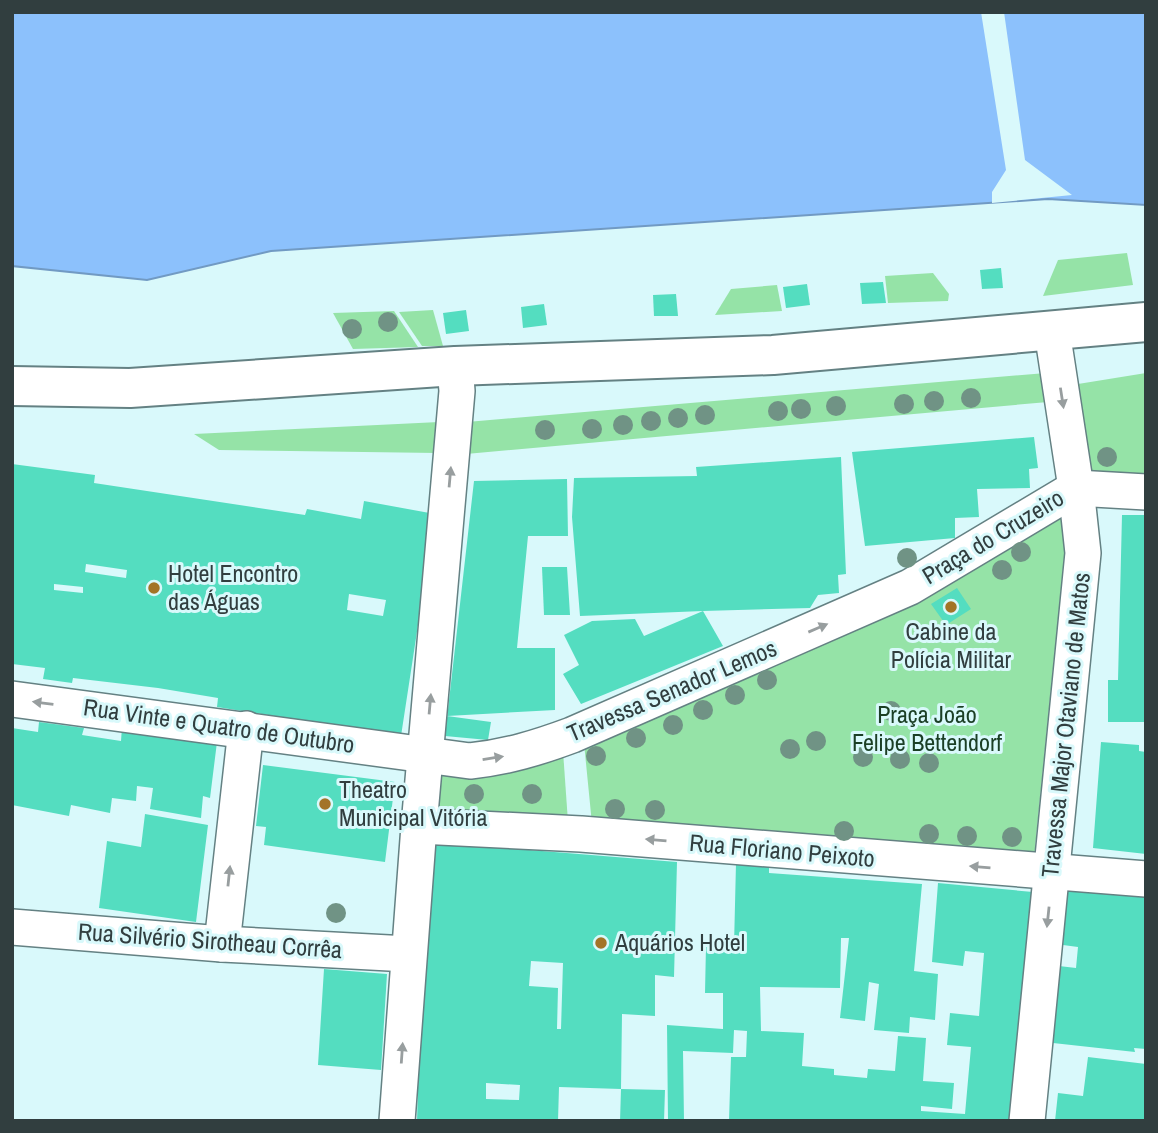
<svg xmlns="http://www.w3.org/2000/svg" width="1158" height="1133" font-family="'Archivo Narrow',sans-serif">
<rect width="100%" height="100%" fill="#d9f9fb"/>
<!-- green -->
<g fill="#95e3a7">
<polygon points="1127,253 1133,285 1043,296 1058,260"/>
<polygon points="933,273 949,294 948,301 888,303 885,276"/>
<polygon points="777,285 782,311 715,315 731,289"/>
<polygon points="433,310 443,346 422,346 399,312"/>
<polygon points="394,311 418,347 353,349 333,313"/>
<polygon points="1046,373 1048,402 466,454 467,422"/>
<polygon points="1146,373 1146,473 1090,474 1078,384"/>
<polygon points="439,422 437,453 219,450 194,434"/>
<polygon points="1062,510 1065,549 1034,858 592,824 584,743 700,698 917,600"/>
<polygon points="563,751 568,822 435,815 439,771"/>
</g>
<!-- water -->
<polygon fill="#8cc1fc" stroke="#719ac3" stroke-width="2" points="12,12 1146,12 1146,205 1048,199 271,251 147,280 12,266"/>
<!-- pier -->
<polygon fill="#d9f9fb" points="981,12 1004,12 1025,160 1072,195 992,203 992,192 1006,170"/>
<!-- building -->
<g fill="#54ddc0" fill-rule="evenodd">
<polygon points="1001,268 1003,288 982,289 980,270"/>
<polygon points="883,282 886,303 862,304 860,283"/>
<polygon points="807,284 810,305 786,308 783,287"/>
<polygon points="676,294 678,316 654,316 653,295"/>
<polygon points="544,304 547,325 523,328 521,307"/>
<polygon points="466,310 469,331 446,334 443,313"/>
<polygon points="1034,437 1038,468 1029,469 1030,488 977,489 979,517 955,518 955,538 865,546 852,452"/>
<polygon points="841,457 846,574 838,575 839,593 818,595 810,608 703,611 723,646 581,704 563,674 579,665 564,635 592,621 635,619 644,636 703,611 580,616 572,517 574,478 697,476 696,467"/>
<path d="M12,464L95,475L94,483L305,515L307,509L361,519L364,501L435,514L401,736L217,707L218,698L158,688L73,678L72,683L43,679L45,668L12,664ZM86,564L127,570L126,578L85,572ZM54,584L83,587V593L54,590ZM349,594L386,600L383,616L347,610Z"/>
<polygon points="567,479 568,536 528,536 517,648 555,648 555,710 447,716 491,722 488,740 445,736 474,481"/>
<polygon points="1122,515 1146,515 1146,722 1108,722 1108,680 1118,680"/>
<polygon points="542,567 567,567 570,615 544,615"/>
<polygon points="957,588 971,609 946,625 931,604"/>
<polygon points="39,722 84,728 82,735 121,741 122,727 217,742 210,798 203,796 201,818 150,809 153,788 137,786 136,801 112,798 110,813 71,805 69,816 12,805 12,728 38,732"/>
<polygon points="1101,742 1139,745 1139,751 1146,752 1146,854 1093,848"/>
<polygon points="263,765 395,782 385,862 264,845 266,827 256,826"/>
<polygon points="145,814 208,825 196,922 99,908 107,841 141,847"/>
<path d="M430,842L677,862L674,977L655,975V1016L622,1014L621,1089L559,1087L558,1121H417L420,1021ZM531,961L563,963L561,1029H557L558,988L529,986ZM486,1083L520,1085L519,1100L486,1099Z"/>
<polygon points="736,863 769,865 769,873 922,884 914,971 938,974 935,1020 910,1017 909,1033 874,1030 879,984 869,982 865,1021 840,1018 849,938 841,938 840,988 760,987 761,1031 804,1033 802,1066 834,1069 834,1075 867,1078 868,1069 895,1071 898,1036 926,1038 923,1081 954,1083 952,1109 921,1106 921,1111 965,1114 971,1047 947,1045 950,1013 979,1016 984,953 965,951 963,966 932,962 938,883 1033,892 1010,1121 729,1121 731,1057 746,1057 747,1031 734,1030 733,1053 683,1051 684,1121 668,1121 667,1025 723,1029 723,993 705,993 706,945 734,946"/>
<polygon points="1068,884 1146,891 1146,1049 1134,1048 1135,1052 1053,1043 1059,966 1076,968 1078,947 1063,945"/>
<polygon points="324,969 387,974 381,1070 318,1065"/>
<polygon points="1088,1057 1146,1064 1146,1121 1055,1121 1058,1093 1083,1096"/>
<polygon points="621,1089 665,1090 664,1121 620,1121"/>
</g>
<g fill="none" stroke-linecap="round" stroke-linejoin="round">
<!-- minor casing -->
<g stroke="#648183" stroke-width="38">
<g id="minor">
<path d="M12,699L470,761C507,757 537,748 572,735L910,587L1076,488L1146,492"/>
<polyline points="419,826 581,834 1146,879"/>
<polyline points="12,927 222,944 408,954"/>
<polyline points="222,944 246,729"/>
<polyline points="397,1121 419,826 457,391 455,366"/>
<polyline points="1027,1121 1083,553 1076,488 1052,331"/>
</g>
</g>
<!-- tertiary casing -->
<g stroke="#648183" stroke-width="42">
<polyline id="tertiary" points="12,386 130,388 455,366 773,355 1146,322"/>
</g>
<!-- minor -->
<use href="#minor" stroke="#fff" stroke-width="35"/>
<!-- tertiary -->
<use href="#tertiary" stroke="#fff" stroke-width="38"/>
</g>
<!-- trees -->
<g fill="#709385">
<circle cx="388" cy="322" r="10"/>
<circle cx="352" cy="329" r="10"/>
<circle cx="971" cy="398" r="10"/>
<circle cx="934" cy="401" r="10"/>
<circle cx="904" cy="404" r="10"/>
<circle cx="836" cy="406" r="10"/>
<circle cx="801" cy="409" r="10"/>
<circle cx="778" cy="411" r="10"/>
<circle cx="705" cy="415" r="10"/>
<circle cx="678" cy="418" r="10"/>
<circle cx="651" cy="421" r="10"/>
<circle cx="623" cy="425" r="10"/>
<circle cx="592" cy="429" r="10"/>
<circle cx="545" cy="430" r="10"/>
<circle cx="1107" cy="457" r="10"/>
<circle cx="1021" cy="552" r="10"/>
<circle cx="907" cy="558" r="10"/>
<circle cx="1002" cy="570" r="10"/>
<circle cx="767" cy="680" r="10"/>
<circle cx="735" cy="695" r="10"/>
<circle cx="703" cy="710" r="10"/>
<circle cx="891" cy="711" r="10"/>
<circle cx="673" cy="725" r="10"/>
<circle cx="636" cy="738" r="10"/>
<circle cx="816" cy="741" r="10"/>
<circle cx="790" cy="749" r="10"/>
<circle cx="596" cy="756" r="10"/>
<circle cx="863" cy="757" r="10"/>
<circle cx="900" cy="759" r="10"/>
<circle cx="929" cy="763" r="10"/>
<circle cx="474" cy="794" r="10"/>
<circle cx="532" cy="794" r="10"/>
<circle cx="615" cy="809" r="10"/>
<circle cx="655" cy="810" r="10"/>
<circle cx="844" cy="831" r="10"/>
<circle cx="929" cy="834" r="10"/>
<circle cx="967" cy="836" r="10"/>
<circle cx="1012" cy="837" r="10"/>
<circle cx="336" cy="913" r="10"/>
</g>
<!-- one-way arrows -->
<defs><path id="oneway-solid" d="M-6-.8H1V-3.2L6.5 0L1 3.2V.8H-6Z" transform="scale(1.75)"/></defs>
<g fill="#989e9f">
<use href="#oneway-solid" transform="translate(1062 398) rotate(81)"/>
<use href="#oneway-solid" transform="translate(450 477) rotate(-85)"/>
<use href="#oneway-solid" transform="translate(818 628) rotate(-23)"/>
<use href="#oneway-solid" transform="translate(43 703) rotate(-173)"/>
<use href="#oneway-solid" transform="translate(430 704) rotate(-85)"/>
<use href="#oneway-solid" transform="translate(493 758) rotate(-9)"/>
<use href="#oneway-solid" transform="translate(656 840) rotate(-175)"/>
<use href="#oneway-solid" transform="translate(980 867) rotate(-175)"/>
<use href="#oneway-solid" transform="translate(229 876) rotate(-84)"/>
<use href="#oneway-solid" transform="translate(1048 917) rotate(96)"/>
<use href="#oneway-solid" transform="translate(402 1053) rotate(-86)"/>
</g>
<!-- markers -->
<g fill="#a37427" stroke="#d9f9fb" stroke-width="2.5">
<circle cx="154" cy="588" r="7"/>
<circle cx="951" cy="607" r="7"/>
<circle cx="325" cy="804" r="7"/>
<circle cx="601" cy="943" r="7"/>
</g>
<g text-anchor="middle" stroke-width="6" stroke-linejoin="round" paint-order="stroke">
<!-- street labels -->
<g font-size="24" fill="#313e3f" stroke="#d9f9fb">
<text transform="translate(993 537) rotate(-31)" y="8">Praça do Cruzeiro</text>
<text transform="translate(672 691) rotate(-23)" y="8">Travessa Senador Lemos</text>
<text transform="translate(1066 725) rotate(-84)" y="8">Travessa Major Otaviano de Matos</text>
<text transform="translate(219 726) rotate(8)" y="8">Rua Vinte e Quatro de Outubro</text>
<text transform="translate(782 851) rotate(5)" y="8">Rua Floriano Peixoto</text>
<text transform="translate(210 941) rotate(4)" y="8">Rua Silvério Sirotheau Corrêa</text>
</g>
<!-- poi labels -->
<g font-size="24" fill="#313e3f" stroke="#d9f9fb" text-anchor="start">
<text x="168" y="582">Hotel Encontro<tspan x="168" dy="28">das Águas</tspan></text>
<text x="951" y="640" text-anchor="middle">Cabine da<tspan x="951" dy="28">Polícia Militar</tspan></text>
<text x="339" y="798">Theatro<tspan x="339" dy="28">Municipal Vitória</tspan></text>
<text x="615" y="951">Aquários Hotel</text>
</g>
<!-- park labels -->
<g font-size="24" fill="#1b3f25" stroke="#d9f9fb">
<text x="927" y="723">Praça João<tspan x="927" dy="28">Felipe Bettendorf</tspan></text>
</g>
</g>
<!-- border -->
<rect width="1158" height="1133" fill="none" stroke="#313e3f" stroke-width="28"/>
</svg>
